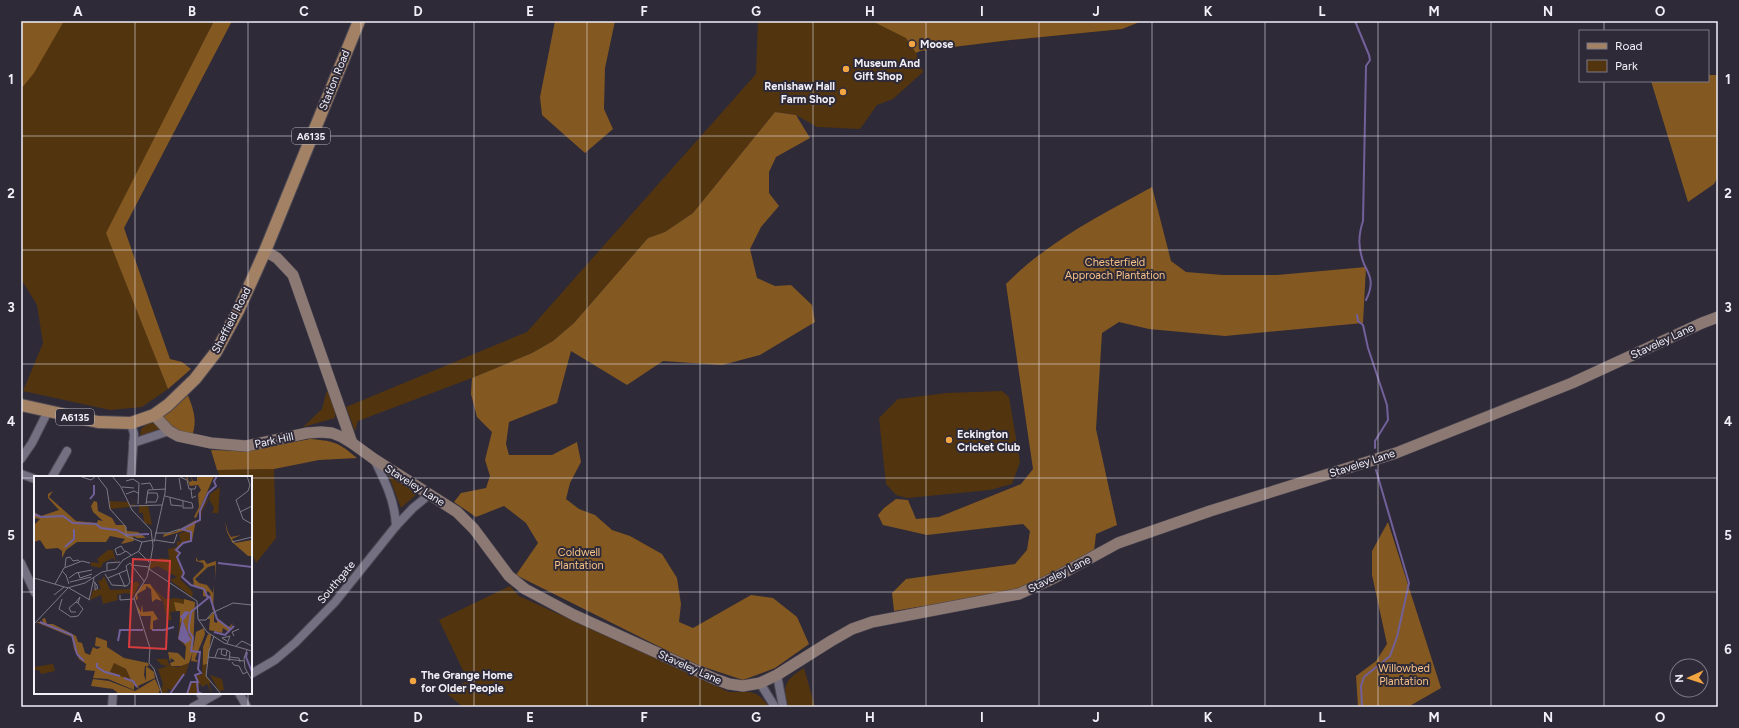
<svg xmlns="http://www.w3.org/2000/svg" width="1739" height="728" font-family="Figtree,sans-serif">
<rect width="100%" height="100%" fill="#2e2a38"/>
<!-- green -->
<g fill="#52350f">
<polygon points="21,21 214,21 107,233 168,389 142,407 110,410 23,391 43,343 37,305 21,279"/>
<polygon points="758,21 1142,21 1122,29 1010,40 920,51 916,53 923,72 893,99 877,105 860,129 817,127 796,115 775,112 693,213 665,232 648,238 574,323 553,341 532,353 472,378 358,421 355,431 346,407 527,332 756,74"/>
<polygon points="327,390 335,410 335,418 303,427 322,409"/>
<polygon points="1002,391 1009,397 1020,462 1012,484 990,490 907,498 896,495 886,484 879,418 898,399 947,393"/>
<polygon points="149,422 155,422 162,431 140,437 141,429"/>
<polygon points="274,469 276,538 256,563 251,551 251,477 220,477 217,470"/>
<polygon points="389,476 417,494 401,508"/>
<path d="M510,586L519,596L729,692C750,693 755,687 769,707H463L444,691L468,681L439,620Z"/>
<path d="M804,668L815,707H788C782,685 785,680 804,668Z"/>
</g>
<!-- forest -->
<g fill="#845821">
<polygon points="21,21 64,21 34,73 21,89"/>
<polygon points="214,21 232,21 124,228 170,359 182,362 191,369 168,389 106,233"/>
<polygon points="555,21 615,21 605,68 604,109 613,129 585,153 542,115 540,97"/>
<polygon points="874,21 1142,21 1122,29 1010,40 920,51 916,53 906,38 874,22"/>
<polygon points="1708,75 1718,75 1718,177 1714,184 1688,202 1651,81 1708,81"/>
<polygon points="775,112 796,115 810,138 776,157 769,172 769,193 779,206 761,227 750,249 757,278 775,286 791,285 812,305 815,322 760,355 722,365 663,361 627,385 571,351 557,403 509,422 506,444 509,455 552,455 577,442 581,462 570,483 566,499 579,509 595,515 612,530 630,536 662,554 677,578 681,604 679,622 693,628 751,595 773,598 797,617 809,644 775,668 743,680 692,663 516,575 538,543 526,523 504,506 476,517 454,502 461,493 486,488 490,476 485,460 492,432 477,417 471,394 472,378 532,353 553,341 574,323 648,238 665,232 693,213"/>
<path d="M1152,187L1171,261L1186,272L1223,275H1277L1366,267L1363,323L1225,336L1149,329L1119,322L1102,333L1096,429L1117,525L1096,534L1094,552L1036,582L1008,592L894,611L892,593L906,579L1015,564L1027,550L1030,531L1023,524L927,535L883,525L878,515L884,508L896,499L908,500L916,519L939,517L1021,484L1033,469L1006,284C1047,242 1101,215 1152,187Z"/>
<path d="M187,393C193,408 198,420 192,436L177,430L162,417Z"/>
<path d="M310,439C334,441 338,442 357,458L319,460L274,469L217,470L211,450L246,451Z"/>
<polygon points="1388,522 1441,688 1408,707 1358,707 1356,676 1376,661 1387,644 1372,575 1372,551"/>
</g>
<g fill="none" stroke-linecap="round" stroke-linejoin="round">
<!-- stream -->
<g stroke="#72609a" stroke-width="2">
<path d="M1355,21L1369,55L1370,60L1366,66L1363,221C1358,236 1358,248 1364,264C1366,268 1369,273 1370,278C1372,285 1369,294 1366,300"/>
<polyline points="1357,315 1358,321 1363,325 1368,348 1387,405 1388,420 1375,441 1375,448"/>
<polyline points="1362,707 1361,686 1364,677 1390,656 1397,637 1409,583 1376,470"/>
</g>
<!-- street casing -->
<g stroke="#4b4753" stroke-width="10">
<g id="street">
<polyline points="133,443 169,431"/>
<polyline points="21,459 32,443 48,411"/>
<path d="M374,459C385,481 395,501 396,526"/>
<polyline points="21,474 35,479"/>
<polyline points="52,477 67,451"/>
<polyline points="131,477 134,434 131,423"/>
<polyline points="21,563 35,593"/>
<polyline points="251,674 275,660 295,643 335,602 396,526 413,508 430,494"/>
<polyline points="777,675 783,707"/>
<polyline points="760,683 775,707"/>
<polyline points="200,693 204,701"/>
<polyline points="239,693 247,707"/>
<polyline points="112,707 113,693"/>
<polyline points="193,707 218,693"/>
</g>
</g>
<!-- secondary casing -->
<g stroke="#4b4753" stroke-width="12">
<g id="secondary">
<polyline points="265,251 277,258 293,275 352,443"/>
<polyline points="154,415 169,431 178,436 211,443 246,446 307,433 321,432 332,433 342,437 352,443 374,459 457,512 474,529 509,576 525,589 574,615 715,679 729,684 743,686 760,683 777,675 831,641 852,629 872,622 1019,594 1054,578 1118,543 1210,511 1396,453 1572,383 1702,323 1718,317"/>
</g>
</g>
<!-- primary casing -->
<g stroke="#4b4753" stroke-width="14">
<polyline id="primary" points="21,405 98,422 131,423 154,415 168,405 195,379 216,352 238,311 265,251 359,21"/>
</g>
<!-- street -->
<use href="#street" stroke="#757081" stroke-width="8"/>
<!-- secondary -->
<use href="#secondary" stroke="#8c7973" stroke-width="11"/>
<!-- primary -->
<use href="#primary" stroke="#a38164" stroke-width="12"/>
</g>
<!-- grid -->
<path fill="none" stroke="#f1eff8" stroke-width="1" stroke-opacity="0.55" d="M135,21V477M248,21V477M361,21V707M474,21V707M587,21V707M700,21V707M813,21V707M926,21V707M1039,21V707M1152,21V707M1265,21V707M1378,21V707M1491,21V707M1604,21V31M1604,81V707M21,136H1718M21,250H1718M21,364H1718M21,478H35M251,478H1718M21,592H35M251,592H1718M135,693V707M248,693V707"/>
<!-- markers -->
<g fill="#f3a542" stroke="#2e2a38" stroke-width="1.5">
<circle cx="912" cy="44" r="4"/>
<circle cx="846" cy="69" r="4"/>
<circle cx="843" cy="92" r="4"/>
<circle cx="949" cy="440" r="4"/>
<circle cx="413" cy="681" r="4"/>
</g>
<g text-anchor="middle" stroke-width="4" stroke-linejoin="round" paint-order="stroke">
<!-- shield labels -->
<g fill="#2e2a38" stroke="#b6b4be" stroke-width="1">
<rect x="292" y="128" width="38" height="16" rx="3"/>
<rect x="56" y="409" width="38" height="16" rx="3"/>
</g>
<g font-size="10" font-weight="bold" fill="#f1eff8">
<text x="311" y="140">A6135</text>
<text x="75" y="421">A6135</text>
</g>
<!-- poi labels -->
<g font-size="11" font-weight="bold" fill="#f1eff8" stroke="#2e2a38" text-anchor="start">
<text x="920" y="48">Moose</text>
<text x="854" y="67">Museum And<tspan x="854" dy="13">Gift Shop</tspan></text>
<text x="835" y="90" text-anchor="end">Renishaw Hall<tspan x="835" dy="13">Farm Shop</tspan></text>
<text x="957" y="438">Eckington<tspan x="957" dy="13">Cricket Club</tspan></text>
<text x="421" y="679">The Grange Home<tspan x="421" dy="13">for Older People</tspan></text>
</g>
<!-- street labels -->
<g font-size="11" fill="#f1eff8" stroke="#2e2a38">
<text transform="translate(334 80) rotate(-68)" y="4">Station Road</text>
<text transform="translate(231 320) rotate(-63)" y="4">Sheffield Road</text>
<text transform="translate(1662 341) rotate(-25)" y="4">Staveley Lane</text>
<text transform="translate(274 440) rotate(-12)" y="4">Park Hill</text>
<text transform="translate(1362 463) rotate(-18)" y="4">Staveley Lane</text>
<text transform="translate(415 485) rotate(32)" y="4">Staveley Lane</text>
<text transform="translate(1059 574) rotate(-27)" y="4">Staveley Lane</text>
<text transform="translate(336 582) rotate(-50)" y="4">Southgate</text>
<text transform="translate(690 667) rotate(24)" y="4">Staveley Lane</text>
</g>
<!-- park labels -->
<g font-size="11" fill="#f7c287" stroke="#2e2a38">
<text x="1115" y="266">Chesterfield<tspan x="1115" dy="13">Approach Plantation</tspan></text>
<text x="579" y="556">Coldwell<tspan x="579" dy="13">Plantation</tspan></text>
<text x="1404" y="672">Willowbed<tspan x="1404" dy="13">Plantation</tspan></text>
</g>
</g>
<!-- overview -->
<g transform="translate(34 476)">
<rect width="218" height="218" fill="#2e2a38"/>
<path d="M186,11L184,41V37H178L180,32L175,23L168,35V43L166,46L162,50L168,43L167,34L171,27L176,21V18ZM75,25L94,26L96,29L104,27L95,31L76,33ZM105,29H114L118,49L110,47L109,37H105ZM151,55L156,56V65L147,69L142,75L145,77L142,81L149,98L146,103L159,116L158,121L136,104L143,101L124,90L116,93V85L121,86L126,82L135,83L134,73L143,71V65L147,66L145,58ZM74,74H79L82,87L79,82L69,87L67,92L57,90V86L65,87L63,83ZM70,100L76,114L96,113L100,106H104L105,109L98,122V118L91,117L83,119L84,124L69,128L67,119L56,124L59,114L67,113L64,104L67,105ZM114,102L118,111L131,123L142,122L158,125L156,184L151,181L152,171L144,163L146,135L136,136L138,144H133L129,124L118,112ZM169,172V189L173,188L172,200L177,206L175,208L178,218L173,208L168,211L167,208L165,209L164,218H153L158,206H165L162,199H168ZM122,183H133L136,190L145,191L155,187L152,197L138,215L133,212L135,217L131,214L134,218H129L127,214L129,208L124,193L134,190L128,189ZM80,187L92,193L97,204L76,196ZM19,188L21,195L7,198L5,194H0V191ZM176,199L188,203L190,214L185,215Z" fill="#52350f"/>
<path d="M147,0H153L155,6L158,5L157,0L159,5H163V0H180L162,42L160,41L165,31L164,18L167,14L164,9L156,10L152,1ZM19,15L15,21L42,45L63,47L64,44L69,45L59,36L57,30L60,25L63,26L64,35L78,42L82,49H91L93,55L104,56L112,62H103L99,60L100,65L87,68L91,63L76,60L72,66H43L32,74L28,82V75L24,72L12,73L6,64L0,66V49L6,43L0,42V36L7,40L25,34L14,22V18ZM194,39L191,45L194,56L200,55L194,56L197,61L207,59L198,63L201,67L218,64V80H214L198,66L193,56L191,45ZM162,44L158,65L157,55L152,54L129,61L130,58L141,56ZM162,81L164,85L170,84L173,88L182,85L181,104V89L174,91L161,103L165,107L173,109L179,117L180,108L179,136L176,117L173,115V121L169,120V114L160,110L159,102L170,91L169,87L162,85ZM110,108H116L128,125L122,123L118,126L117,113L112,110V113L103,118L104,123L102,124L101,118ZM150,123L161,126L159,175L155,187L147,190H137L136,187L141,185L137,182L136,186L134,176L144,177L151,184L152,171L150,167L156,160L148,144L146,148V135H142L140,126L150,128ZM108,128L109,136L119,135L124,143L119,145V154L116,153L117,140H107L104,136L103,129L107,136ZM180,136V146L183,147V144L195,151L199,147L195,156L189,152L188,157L175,154L176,143H173ZM11,142L13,148H19L42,160L44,166L48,167L51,177L56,179L59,171L63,173L67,171L61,170L62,161L73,165V171L90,182L114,187L115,190H111L110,199L112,205V190L120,196L121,202L104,210L105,213L100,209V214L74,203L59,202L61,195L51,194L52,188L45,183L40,173L38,161L2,146H9L8,143ZM80,187L92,193L97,204L76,196ZM170,152L171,158L161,183L165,186L157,185L162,156ZM174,158L177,159L176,169L173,188L169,189V171ZM59,203L75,205L101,215L121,203L126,214L124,218H85L79,213L57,210Z" fill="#845821" fill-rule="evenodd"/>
<path d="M151,135L156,136L149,145L157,164L151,168L144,163L148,143L146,141Z" fill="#72609a"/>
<path fill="none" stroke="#72609a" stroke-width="2" d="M56,23L60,18V9M0,38L7,41L29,40L39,47L62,48L67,52L83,54L92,59L115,58M31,71L40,63V53M184,87L218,91M173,120L176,121L183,143L196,153M6,146L38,159M118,154H130L140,151M180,156L191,159L200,150M38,159L43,178L50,185M84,165L86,154H109M213,176L212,181L218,196M63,187V191L71,196L86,200M90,202L99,205L103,211M163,206L164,216L168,218M136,218L150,198M153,218L157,206H164L161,199L167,197L164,193L166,176L157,175L159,161L155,156V149L157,136L174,122L170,113L157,109L148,101L150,97L143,81L146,77L142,74L149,67L157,65V56L148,53L166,44V35L174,17L182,10L180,5L183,0"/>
<path fill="none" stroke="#7c7985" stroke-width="1" d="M45,0L57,4L62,0M63,0L73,13L76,33L92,51V60L108,66M78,0L87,11L98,34L117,54L119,70L115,93L163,125L164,143L173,156L190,167L218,175M213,0L216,9L214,15M146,1L153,4L155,13H161L162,10M145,2L147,14M92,5L99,3L105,7L104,28M107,8L116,7L119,13M88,11L100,12M157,13L158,22L162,20M214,15L202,24L209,43L218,48M92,18L100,15L104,17M131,20L158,27L159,32H149V25M136,22L137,29L148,30M112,26H122L124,21L123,17H113M112,28L114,14L132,13M96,30L128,29M206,36L218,30M121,57H134L146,53M121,64L140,67L143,58M120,66L131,17L132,0M198,66L218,61M91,76L87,70L81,73L83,79L87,78L92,75L97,79M105,76L115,86M98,89L115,91M92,90L96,87L110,105M31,91L32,82L36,81L39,85L44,84L46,86M115,92L113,101L100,122L116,172L115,187L120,193L128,218M73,94V87L86,86M28,95L32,99L35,108M44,96L46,102L58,98M85,97L91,111M71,98L78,109L93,110L96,106L92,90M0,102L34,112M35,102L42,97L58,94M74,102L93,94M36,106L57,101M60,106H61V107L63,109V111L64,112L61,114V107M21,108L30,92L48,85L56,87M33,112L51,107L68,96L82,93L89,84L105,75L108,66L120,64M35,112L56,124M20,119L30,111M86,119V124L100,123M28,123L25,133L37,141L44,140L49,133L44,127M55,124L60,102M42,126L46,121L44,127M42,136H37L35,132L42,126L44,127M165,144H172L178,137L199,127L218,129M0,148L34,112M180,160L175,175L172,200L187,218M200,160L198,156L205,153M193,168L196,160L188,162L193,165M202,170L208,165L218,170M188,173L187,178L189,179L192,180L193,174M213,174L210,182L211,192L218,204M174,181L210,185M181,181L184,173H191L196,176L195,185M195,181L205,182L206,186M198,186L200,189L205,190L209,198L213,196"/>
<path fill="#d93c3d" fill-opacity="0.15" stroke="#d93c3d" stroke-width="2" d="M99,83L136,85L132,173L95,171Z"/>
<rect width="218" height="218" fill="none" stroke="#f1eff8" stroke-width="2"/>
</g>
<!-- border -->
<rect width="1739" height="728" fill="none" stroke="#2e2a38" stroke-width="44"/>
<!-- legend -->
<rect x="1579" y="30" width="130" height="52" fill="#2e2a38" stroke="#7c7985"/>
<rect x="1587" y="43" width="20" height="6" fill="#a38164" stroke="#7c7985"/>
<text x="1615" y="50" font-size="12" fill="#f1eff8">Road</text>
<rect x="1587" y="60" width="20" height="12" fill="#52350f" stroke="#7c7985"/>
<text x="1615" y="70" font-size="12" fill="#f1eff8">Park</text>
<!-- north arrow -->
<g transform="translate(1689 678) rotate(267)"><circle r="19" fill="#2e2a38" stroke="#7c7985"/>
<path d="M0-3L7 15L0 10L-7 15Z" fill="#f3a542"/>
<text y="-6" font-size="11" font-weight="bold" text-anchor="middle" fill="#f1eff8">N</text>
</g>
<rect x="22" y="22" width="1695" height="684" fill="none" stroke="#f1eff8" stroke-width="1.5"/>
<g font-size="13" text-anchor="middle" font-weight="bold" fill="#f1eff8">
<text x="78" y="16">A</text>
<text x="192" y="16">B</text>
<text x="304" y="16">C</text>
<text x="418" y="16">D</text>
<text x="530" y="16">E</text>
<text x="644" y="16">F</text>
<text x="756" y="16">G</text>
<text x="870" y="16">H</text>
<text x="982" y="16">I</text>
<text x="1096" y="16">J</text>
<text x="1208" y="16">K</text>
<text x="1322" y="16">L</text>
<text x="1434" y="16">M</text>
<text x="1548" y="16">N</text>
<text x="1660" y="16">O</text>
<text x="11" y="84">1</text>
<text x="1728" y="84">1</text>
<text x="11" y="198">2</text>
<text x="1728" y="198">2</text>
<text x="11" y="312">3</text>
<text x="1728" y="312">3</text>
<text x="11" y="426">4</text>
<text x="1728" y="426">4</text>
<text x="11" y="540">5</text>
<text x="1728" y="540">5</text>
<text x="11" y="654">6</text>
<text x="1728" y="654">6</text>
<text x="78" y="722">A</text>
<text x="192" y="722">B</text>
<text x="304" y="722">C</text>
<text x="418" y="722">D</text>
<text x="530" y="722">E</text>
<text x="644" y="722">F</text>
<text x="756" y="722">G</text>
<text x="870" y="722">H</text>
<text x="982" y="722">I</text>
<text x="1096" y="722">J</text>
<text x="1208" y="722">K</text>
<text x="1322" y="722">L</text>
<text x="1434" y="722">M</text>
<text x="1548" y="722">N</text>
<text x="1660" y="722">O</text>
</g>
</svg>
